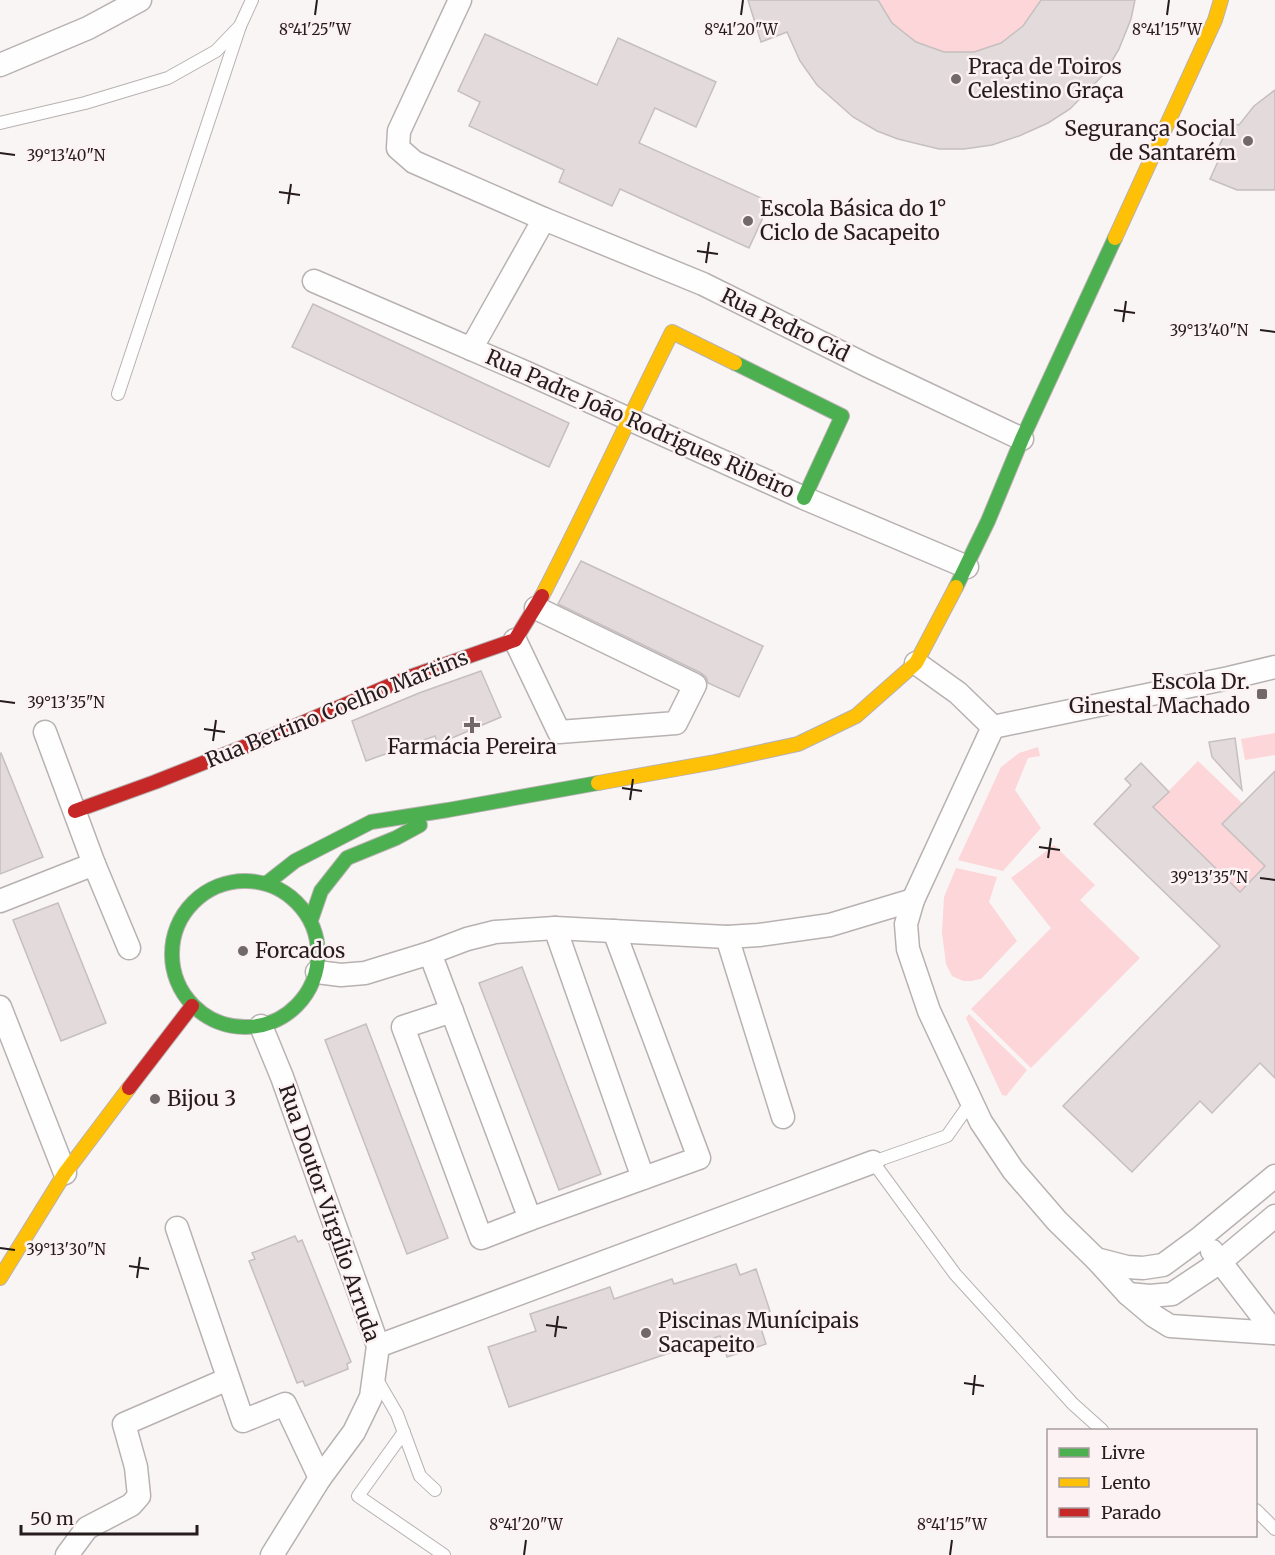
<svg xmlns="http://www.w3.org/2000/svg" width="1275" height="1555" font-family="Merriweather,serif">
<rect width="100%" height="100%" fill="#faf5f5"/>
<!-- green -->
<g fill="#fcd6d8">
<polygon points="878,0 1040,0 1023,26 1001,43 974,52 944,52 916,42 892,23"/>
<polygon points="1275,733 1275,755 1245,760 1241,739"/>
<polygon points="1038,747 1040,756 1028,758 1015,790 1041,828 1003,871 958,860 1001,767 1019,753"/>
<polygon points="1198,761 1242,803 1222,824 1265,866 1240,892 1153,807"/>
<polygon points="1054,845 1095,885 1080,900 1140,958 1031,1068 971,1009 1051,928 1011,878"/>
<polygon points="956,868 997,877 989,902 1017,941 981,979 971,981 963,981 952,976 946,964 942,933 944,897"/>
<polygon points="969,1014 1027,1070 1006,1096 1002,1095 966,1018"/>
</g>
<!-- building -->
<g fill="#e2dadb" stroke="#c6bfbf" stroke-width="1.5">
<polygon points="748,0 878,0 892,23 916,42 944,52 974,52 1001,43 1023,26 1041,0 1135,0 1131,19 1119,49 1105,73 1070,109 1048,123 1019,136 992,145 964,149 939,149 898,139 877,131 853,117 817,85 800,61 787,32 761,42"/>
<polygon points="485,34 597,85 618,38 716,82 696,127 655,108 639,143 770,202 749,248 620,189 612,206 559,182 564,170 469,126 480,102 458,91"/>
<polygon points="1275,90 1275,190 1237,190 1210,179 1219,159 1213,157 1231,123 1239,125 1254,106"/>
<polygon points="313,304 569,423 549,467 292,347"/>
<polygon points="581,561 763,646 739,697 708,683 706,677 701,673 558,604"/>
<polygon points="481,671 501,717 438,744 435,736 366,761 352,721 419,693"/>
<polygon points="1235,738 1242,790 1212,757 1209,742"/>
<polygon points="1,753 43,857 0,874 0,754"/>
<polygon points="1141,763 1169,792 1153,807 1240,892 1265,866 1222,824 1275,771 1275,1078 1260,1063 1212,1113 1200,1101 1132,1172 1063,1106 1220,946 1094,824 1131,785 1125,779"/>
<polygon points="58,903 106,1023 61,1041 13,920"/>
<polygon points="522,967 601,1174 559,1190 479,983"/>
<polygon points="366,1024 448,1238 407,1254 325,1040"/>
<polygon points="295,1236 298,1242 302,1240 351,1362 347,1364 348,1369 305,1386 303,1381 297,1383 249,1261 255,1259 252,1253"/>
<polygon points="736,1264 740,1275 756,1269 770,1311 757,1316 766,1344 727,1357 720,1336 509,1407 488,1347 536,1331 530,1314 610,1287 614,1299 672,1279 674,1284"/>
</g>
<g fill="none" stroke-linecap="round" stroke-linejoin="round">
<!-- lane casing -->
<g stroke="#b8b1b1" stroke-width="14">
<g id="lane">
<polyline points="0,123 85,103 168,78 216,51 240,26 252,0"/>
<polyline points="118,394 240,26"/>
<polyline points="971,1102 947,1136 873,1162 955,1274 1073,1404 1102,1430"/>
<polyline points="376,1378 397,1414 420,1476 435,1490"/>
<polyline points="404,1432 358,1496 444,1555"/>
<polyline points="1256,1510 1275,1529"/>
</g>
</g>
<!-- street casing -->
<g stroke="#b8b1b1" stroke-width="25">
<g id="street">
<polyline points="460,0 399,131 398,148 414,162 544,219 703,284 868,366 1022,439"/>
<polyline points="0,65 88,28 140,0"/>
<polyline points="314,281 527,373 804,498 967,567"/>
<polyline points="471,349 544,219"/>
<polyline points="515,640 559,732 676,723 695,685 536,608"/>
<polyline points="916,663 958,693 993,727 1229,678 1275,667"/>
<polyline points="993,727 913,900 906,924 908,949 929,1011 981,1122 1013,1170 1057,1221 1096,1259 1128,1294 1154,1316 1170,1326 1274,1333"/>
<polyline points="94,864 129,948"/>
<polyline points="0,901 94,864 45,732"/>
<polyline points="555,928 643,1178"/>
<polyline points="727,937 783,1117"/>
<polyline points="430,953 530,1219 699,1158 614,931"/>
<polyline points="317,972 341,975 365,973 430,953 467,939 495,932 555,928 727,937 759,935 830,925 913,900"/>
<polyline points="0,1007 65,1173"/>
<polyline points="452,1011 403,1027 481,1238 530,1219"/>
<polyline points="261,1026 282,1077 378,1346 371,1397 354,1432 320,1478 272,1555"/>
<polyline points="177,1228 243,1421 285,1404 320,1478"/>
<polyline points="1212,1251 1275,1333"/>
<polyline points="1096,1259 1127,1267 1143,1268 1163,1265 1201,1237 1275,1176"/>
<polyline points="1128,1294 1150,1296 1172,1294 1220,1262 1275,1216"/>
<polyline points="378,1346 873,1162"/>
<polyline points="67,1555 87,1528 131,1505 139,1496 136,1467 124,1424 228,1379"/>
</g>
</g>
<!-- fast casing -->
<g stroke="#b8b1b1" stroke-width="16">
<g id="fast">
<polyline points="735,363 842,416 804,498"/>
<polyline points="956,587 988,521 1022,439 1115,238"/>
<circle cx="245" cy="954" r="73"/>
<polyline points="267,883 295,861 371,822 448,810 598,783"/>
<polyline points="311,920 321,891 347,858 396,838 420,825"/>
</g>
</g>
<!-- slow casing -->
<g stroke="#b8b1b1" stroke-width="16">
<g id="slow">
<polyline points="1115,238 1215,20 1221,0"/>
<path d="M542,596C587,509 628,420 672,332L735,363"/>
<polyline points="598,783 715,762 798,744 856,716 916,663 956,587"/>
<polyline points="0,1278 65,1173 129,1088"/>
</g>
</g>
<!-- jam casing -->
<g stroke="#b8b1b1" stroke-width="16">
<g id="jam">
<polyline points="75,811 155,782 274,735 412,676 515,640 542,596"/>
<polyline points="129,1088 192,1006"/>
</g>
</g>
<!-- lane -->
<use href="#lane" stroke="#fefefe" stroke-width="12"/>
<!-- street -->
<use href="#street" stroke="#fefefe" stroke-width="22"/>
<!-- fast -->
<use href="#fast" stroke="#4caf50" stroke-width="14"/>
<!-- slow -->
<use href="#slow" stroke="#ffc107" stroke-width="14"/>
<!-- jam -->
<use href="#jam" stroke="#c62828" stroke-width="14"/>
</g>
<!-- ticks -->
<path fill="none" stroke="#261c1d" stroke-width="2" d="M315,15L317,0M741,15L743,0M1167,15L1169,0M0,153L15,155M279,192L300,195M288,204L291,184M697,251L718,254M706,263L709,242M1114,310L1135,313M1123,322L1126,301M1260,330L1275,332M0,701L15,703M204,729L225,732M213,741L216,720M622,788L642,791M630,800L633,779M1039,847L1060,850M1048,858L1051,838M1260,878L1275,880M0,1248L15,1250M129,1266L149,1269M137,1278L140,1257M546,1325L567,1328M555,1337L558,1316M964,1383L984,1386M973,1395L975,1375M524,1555L526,1540M950,1555L952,1540"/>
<!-- markers -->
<g fill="#706869" stroke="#fdf2f3" stroke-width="2">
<circle cx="956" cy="79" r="6"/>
<circle cx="1248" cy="141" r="6"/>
<circle cx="748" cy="221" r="6"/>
<rect x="1256" y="688" width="12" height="12" rx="3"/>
<path d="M469 716h6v6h6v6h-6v6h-6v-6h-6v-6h6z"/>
<circle cx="243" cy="951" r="6"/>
<circle cx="155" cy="1099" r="6"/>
<circle cx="646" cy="1333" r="6"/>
</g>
<g text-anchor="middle" stroke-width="5" stroke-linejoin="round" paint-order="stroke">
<!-- poi labels -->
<g font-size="21" fill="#261c1d" stroke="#fdf2f3" text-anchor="start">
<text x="968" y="74">Praça de Toiros<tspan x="968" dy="24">Celestino Graça</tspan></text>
<text x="1236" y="136" text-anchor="end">Segurança Social<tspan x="1236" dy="24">de Santarém</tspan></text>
<text x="760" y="216">Escola Básica do 1°<tspan x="760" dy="24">Ciclo de Sacapeito</tspan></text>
<text x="1250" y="689" text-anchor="end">Escola Dr.<tspan x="1250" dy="24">Ginestal Machado</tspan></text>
<text x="472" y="754" text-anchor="middle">Farmácia Pereira</text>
<text x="255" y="958">Forcados</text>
<text x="167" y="1106">Bijou 3</text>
<text x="658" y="1328">Piscinas Munícipais<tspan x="658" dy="24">Sacapeito</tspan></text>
</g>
<!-- street labels -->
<g font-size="21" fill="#261c1d" stroke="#fdf2f3">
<text transform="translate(785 325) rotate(26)" y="7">Rua Pedro Cid</text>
<text transform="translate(640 424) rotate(24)" y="7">Rua Padre João Rodrigues Ribeiro</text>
<text transform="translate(337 709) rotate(-22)" y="7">Rua Bertino Coelho Martins</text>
<text transform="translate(329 1213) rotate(71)" y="7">Rua Doutor Virgílio Arruda</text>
</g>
</g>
<g font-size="15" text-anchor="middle" fill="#261c1d" stroke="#fdf2f3" stroke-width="5" stroke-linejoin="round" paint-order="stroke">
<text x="315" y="35">8°41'25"W</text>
<text x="741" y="35">8°41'20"W</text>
<text x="1167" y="35">8°41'15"W</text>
<text x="66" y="161">39°13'40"N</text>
<text x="1209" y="336">39°13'40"N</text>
<text x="66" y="708">39°13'35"N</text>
<text x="1209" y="883">39°13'35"N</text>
<text x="66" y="1255">39°13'30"N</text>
<text x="526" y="1530">8°41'20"W</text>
<text x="952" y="1530">8°41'15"W</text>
</g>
<!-- legend -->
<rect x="1047" y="1429" width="210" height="108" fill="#fdf2f3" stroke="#a79c9d" stroke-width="1.5"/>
<rect x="1059" y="1448" width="30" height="9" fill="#4caf50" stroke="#a79c9d" stroke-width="1.5"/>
<text x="1101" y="1459" font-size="18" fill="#261c1d">Livre</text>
<rect x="1059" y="1478" width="30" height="9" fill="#ffc107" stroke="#a79c9d" stroke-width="1.5"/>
<text x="1101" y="1489" font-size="18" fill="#261c1d">Lento</text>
<rect x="1059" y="1508" width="30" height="9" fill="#c62828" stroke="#a79c9d" stroke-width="1.5"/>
<text x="1101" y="1519" font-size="18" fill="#261c1d">Parado</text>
<!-- scale -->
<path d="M21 1525v9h176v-9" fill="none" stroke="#261c1d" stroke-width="3"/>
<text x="30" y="1525" font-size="18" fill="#261c1d" stroke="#fdf2f3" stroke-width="4.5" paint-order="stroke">50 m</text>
</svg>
